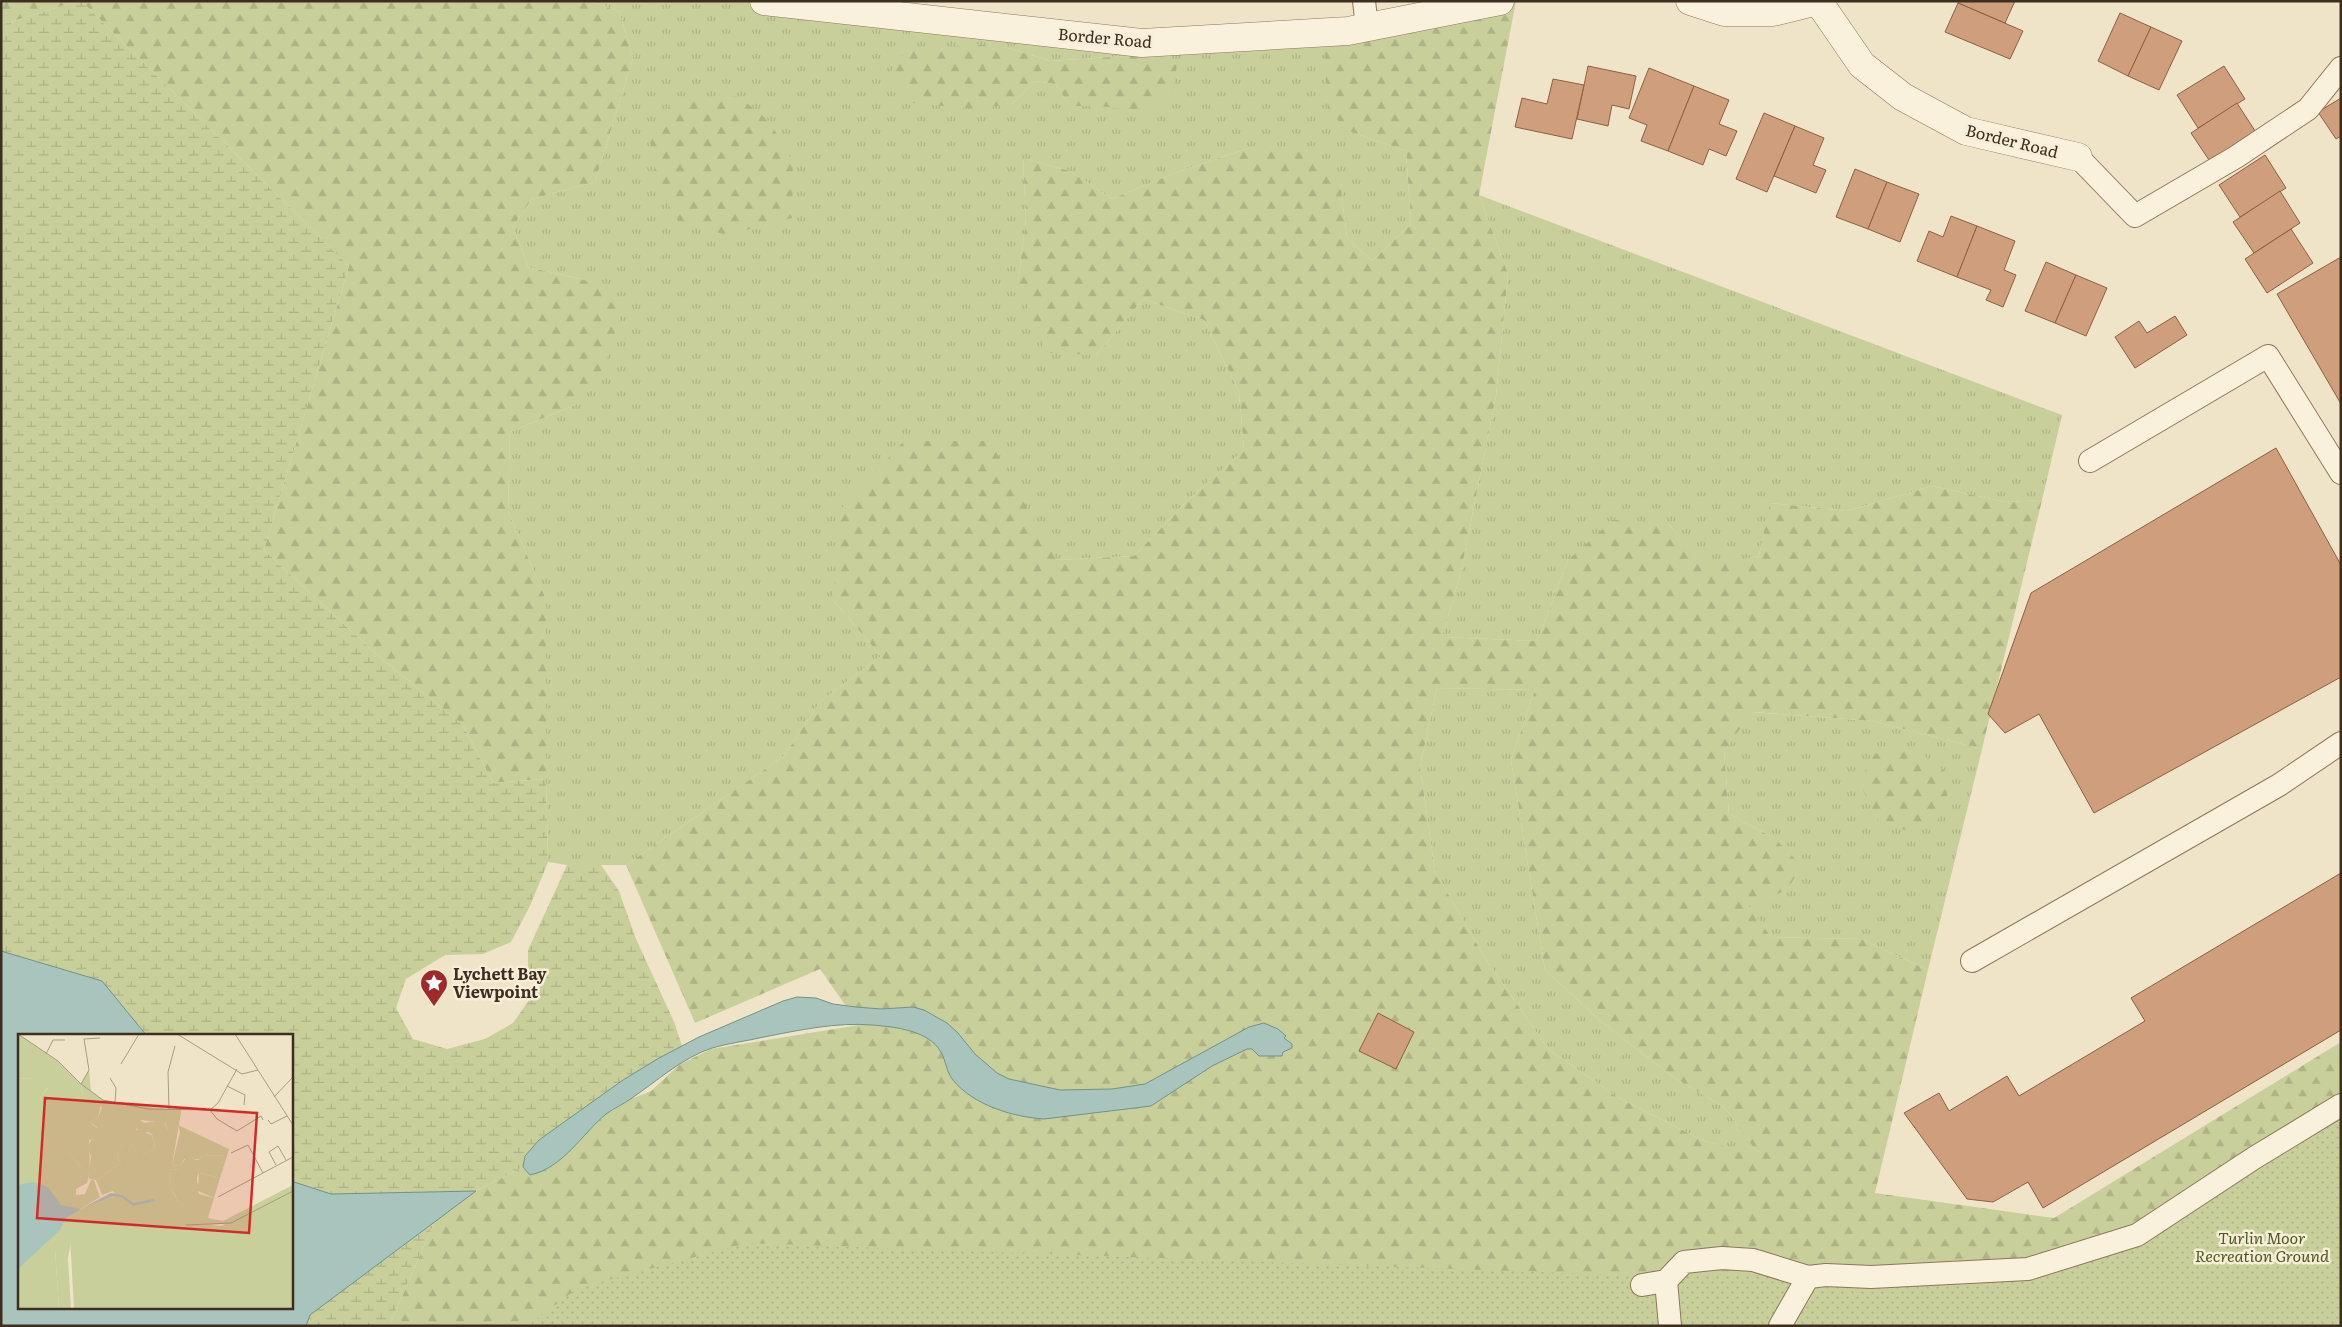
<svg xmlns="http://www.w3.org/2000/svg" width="2342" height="1327" font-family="Literata,serif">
<defs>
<pattern id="grass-tufts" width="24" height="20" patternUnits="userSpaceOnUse" patternTransform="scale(1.25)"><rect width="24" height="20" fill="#c9cf9b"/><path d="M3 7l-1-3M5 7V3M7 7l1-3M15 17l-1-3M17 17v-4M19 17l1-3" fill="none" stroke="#aeb285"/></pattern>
<pattern id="forest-firs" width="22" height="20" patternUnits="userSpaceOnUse" patternTransform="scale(1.25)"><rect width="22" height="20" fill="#c9cf9b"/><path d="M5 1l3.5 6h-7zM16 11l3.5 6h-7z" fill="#aeb285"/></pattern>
<pattern id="wetland-marsh" width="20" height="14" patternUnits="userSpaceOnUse" patternTransform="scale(1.25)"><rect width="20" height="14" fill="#c9cf9b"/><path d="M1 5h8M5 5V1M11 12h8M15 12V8" fill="none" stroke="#aeb285"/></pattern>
<pattern id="park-dots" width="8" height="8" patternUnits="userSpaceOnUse" patternTransform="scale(1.25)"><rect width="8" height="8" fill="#c9cf9b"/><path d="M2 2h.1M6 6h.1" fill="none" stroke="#aeb285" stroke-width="1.8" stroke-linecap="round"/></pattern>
</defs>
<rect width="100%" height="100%" fill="#f0e4c8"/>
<!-- grass -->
<g fill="url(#grass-tufts)" fill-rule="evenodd">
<path d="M589,1H764L1142,43L1323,32L1351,132L1406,151L1411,224L1372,261L1347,238L1340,182L1249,148L1175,173L1112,199L1070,171L1023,158L1026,219L1018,282L1096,355L1143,299L1204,320L1239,392L1244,450L1187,501L1134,556L1055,560L1024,505L833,600L881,656L820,702L784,756L626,865H567L548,862L546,779V599L508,511L510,432L577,404L593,282L528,267L513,226L532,199L595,182L633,58L619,11ZM1004,47L1051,61L1140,55L1099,106H1070L1055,84L1035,81L1012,104L905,52Z"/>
<polygon points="1479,195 2062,415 2042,500 2005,502 1932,486 1847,511 1771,503 1759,556 1705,568 1668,523 1568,560 1537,641 1442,637 1461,572 1496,396 1508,274"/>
<polygon points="1437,688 1535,690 1511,760 1545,970 1603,1023 1672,1076 1725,1108 1760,1156 1704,1141 1619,1098 1548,1049 1485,958 1435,871 1420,767"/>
<polygon points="1751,712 1872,721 1982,749 1928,970 1861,939 1771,937 1748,906 1787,890 1774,838 1729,814 1724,751"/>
</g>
<!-- forest -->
<g fill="url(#forest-firs)" fill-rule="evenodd">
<polygon points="1,1 78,1 1,25"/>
<polygon points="81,1 589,1 619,11 633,58 595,182 532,199 513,226 528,267 593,282 621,313 605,367 577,404 510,432 508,511 546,599 546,779 493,783 463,725 376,654 264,550 349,266"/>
<path d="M1500,1H1516L1479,195L1508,274L1496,396L1461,572L1442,637L1537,641L1568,560L1613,520L1668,523L1705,567L1759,556L1770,503L1847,511L1932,486L2005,502L2042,500L1982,749L1872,721L1752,712L1724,751L1729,814L1774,838L1802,866L1787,890L1749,906L1771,937L1861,939L1928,970L1875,1193L2054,1218L2341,1042V1105L2137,1235L2028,1269L1631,1326H389L435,1221L478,1190L523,1167L530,1175L593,1126L606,1114L631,1099L651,1091L679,1065L711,1049L859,1025L820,969L695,1023L626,865L784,756L820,702L881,656L833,600L842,508L904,441H990L1056,560L1134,556L1187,501L1244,450L1239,392L1204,320L1143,299L1096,355L1046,353L1018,282L1026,219L1023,158L1070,171L1112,199L1175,173L1249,148L1316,147L1340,182L1347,238L1372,261L1411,224L1406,151L1351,132L1328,110L1323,32ZM1437,688L1535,690L1511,760L1545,970L1603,1023L1672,1076L1725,1108L1759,1155L1704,1141L1619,1098L1548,1049L1485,958L1435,871L1420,767Z"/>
<polygon points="972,44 1004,47 1051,61 1140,55 1177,65 1172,94 1147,112 1099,106 1070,106 1055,84 1035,81 1012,104 974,109 913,103 890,73 905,52"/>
<polygon points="738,96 769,121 793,162 792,218 727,235 680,223 658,189 650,138 672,102"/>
<polygon points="1914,749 1944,770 1948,801 1936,822 1914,832 1880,824 1860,784 1872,754"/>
</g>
<!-- wetland -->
<path fill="url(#wetland-marsh)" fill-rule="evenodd" d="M78,1H81L349,266L264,550L376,654L463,725L493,783L546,779L548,862L530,906L511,942L483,954L445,955L406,979L396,1008L413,1039L447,1049L485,1039L513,1023L539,986L528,970V950L567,865H601L619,891L636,939L675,1024L682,1046L623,1080L539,1140L525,1156L523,1167L476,1191L435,1221L389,1326H1V25ZM19,1036H291V1308H19Z"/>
<!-- park -->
<polygon fill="url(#park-dots)" points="2341,1105 2341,1326 527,1326 578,1288 747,1243 1649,1276 1826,1275 2028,1269 2137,1235"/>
<!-- water -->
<g fill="#a9c4bc" stroke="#6f938a">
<polygon points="1,951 102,981 147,1036 19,1036 19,1308 291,1308 291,1181 331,1194 476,1191 310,1315 306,1326 1,1326"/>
<path d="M797,997L816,998L833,1004L856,1007L881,1009L913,1007L924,1010L947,1023L958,1033L975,1054L997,1073L1009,1079L1060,1090L1112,1089L1145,1084L1249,1027L1264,1023L1278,1029L1286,1036L1284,1038L1292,1044V1048L1283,1052L1282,1056H1259L1252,1049H1247L1212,1066L1151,1106L1044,1119C1013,1117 973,1105 953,1080C946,1071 946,1061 941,1052C928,1030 895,1027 873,1025C836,1022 800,1030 764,1037C747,1041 729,1043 712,1048C682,1058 657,1081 632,1098C624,1104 614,1108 606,1114C582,1134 563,1168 530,1175L523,1167L525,1156L539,1140L623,1080L659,1058L699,1037L783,1001Z"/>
</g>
<!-- building -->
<g fill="#cf9f7d" stroke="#8d5f41">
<polygon points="1959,1 2015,1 2005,23 1958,3"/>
<polygon points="1958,3 2023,31 2010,59 1945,32"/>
<polygon points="2120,13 2151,27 2128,76 2098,61"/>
<polygon points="2151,27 2182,41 2159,90 2128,76"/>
<polygon points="1588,66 1636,76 1629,109 1612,105 1608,126 1577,119"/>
<polygon points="2224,66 2245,99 2198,128 2177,95"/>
<polygon points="1649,68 1694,86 1668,151 1641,141 1647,125 1629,118"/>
<polygon points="1553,79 1584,85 1572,139 1515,127 1522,98 1547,104"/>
<polygon points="1694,86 1729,100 1719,124 1737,131 1726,156 1709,149 1703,165 1668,151"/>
<polygon points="2341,98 2341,136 2336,139 2318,112"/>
<polygon points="2237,103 2259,137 2213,166 2191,133"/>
<polygon points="1764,113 1795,126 1767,192 1736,179"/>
<polygon points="1795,126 1824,138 1813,165 1826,170 1816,193 1774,176"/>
<polygon points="2265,155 2286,188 2240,217 2219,185"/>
<polygon points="1855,169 1887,182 1868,229 1836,217"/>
<polygon points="1887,182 1919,194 1900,242 1868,229"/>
<polygon points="2280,191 2300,223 2254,253 2233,222"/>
<polygon points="1951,216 1977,226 1957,277 1917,261 1929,231 1943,237"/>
<polygon points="1977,226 2015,241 2004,270 2016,275 2003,307 1986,300 1991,290 1957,277"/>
<polygon points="2291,229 2313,263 2267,293 2245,259"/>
<polygon points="2341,257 2341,404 2277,294"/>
<polygon points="2046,262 2076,275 2055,323 2025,311"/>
<polygon points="2076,275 2107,288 2086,336 2055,323"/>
<polygon points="2175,316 2187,335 2135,368 2115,337 2139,321 2147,333"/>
<polygon points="2276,448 2341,565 2341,677 2094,813 2039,714 2005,733 1988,714 2031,593"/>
<polygon points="2341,873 2341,1030 2043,1208 2028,1182 1993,1202 1967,1199 1904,1113 1939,1093 1949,1111 2007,1076 2019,1096 2145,1021 2131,998"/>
<polygon points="1378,1013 1414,1032 1396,1069 1359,1051"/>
</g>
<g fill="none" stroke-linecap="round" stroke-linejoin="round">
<!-- lane casing -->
<g stroke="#8d765c" stroke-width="24">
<g id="lane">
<polyline points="1364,1 1367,27"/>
<polyline points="2078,157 2135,216 2236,157 2308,109 2341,68"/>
<polyline points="2090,461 2268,356 2341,473"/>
<polyline points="1972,961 2279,785 2341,743"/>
<polyline points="1666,1281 1670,1326"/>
<polyline points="1642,1285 1666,1281 1684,1262 1722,1258 1753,1260 1808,1277 1826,1275 1871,1277 2028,1269 2137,1235 2254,1158 2341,1105"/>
<polyline points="1780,1326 1808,1277"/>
</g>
</g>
<!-- street casing -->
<g stroke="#8d765c" stroke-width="29">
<g id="street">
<polyline points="764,1 1142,43 1348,31 1500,1"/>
<polyline points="1690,1 1724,12 1773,12 1818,1"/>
<polyline points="1818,1 1862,65 1903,97 1966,131 2078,157"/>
</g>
</g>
<!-- lane -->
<use href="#lane" stroke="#faf1dc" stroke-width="22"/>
<!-- street -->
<use href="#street" stroke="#faf1dc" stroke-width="28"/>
</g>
<!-- icons -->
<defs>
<g id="sight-pin" transform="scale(1.4375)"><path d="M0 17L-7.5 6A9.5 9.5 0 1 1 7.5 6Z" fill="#9e2a2b" stroke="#f7eed8"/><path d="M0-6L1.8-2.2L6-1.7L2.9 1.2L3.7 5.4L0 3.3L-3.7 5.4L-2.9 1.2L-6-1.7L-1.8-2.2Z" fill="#fff"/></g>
</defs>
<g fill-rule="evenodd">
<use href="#sight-pin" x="434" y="983"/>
</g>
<g text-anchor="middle" stroke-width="5" stroke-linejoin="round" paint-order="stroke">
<!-- street labels -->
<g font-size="16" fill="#3d2e20" stroke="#f7eed8">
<text transform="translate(1105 38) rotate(5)" y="6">Border Road</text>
<text transform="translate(2012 141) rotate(14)" y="6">Border Road</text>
</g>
<!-- poi labels -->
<g font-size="16" font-weight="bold" fill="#3d2e20" stroke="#f7eed8" text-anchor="start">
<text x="453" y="980">Lychett Bay<tspan x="453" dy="18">Viewpoint</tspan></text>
</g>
<!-- park labels -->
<g font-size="16" font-style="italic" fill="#4d5a26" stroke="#f7eed8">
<text x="2262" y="1244">Turlin Moor<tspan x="2262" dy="18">Recreation Ground</tspan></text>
</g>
</g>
<!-- overview -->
<g transform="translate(18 1034)">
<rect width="275" height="275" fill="#f0e4c8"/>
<path d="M71,36L73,57L85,66L147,75L149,84L154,87L150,96L147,89L123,86L118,96L134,101L137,113L126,121H119L114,110H106L100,115L99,124L103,129L78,146L71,145L73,122L70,113L79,93L72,88L80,84L84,73L65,62L63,50ZM160,91L211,115L209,122L184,121L183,125H166L162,132L154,131L162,98ZM153,135L162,136L172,172L179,180L161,169L152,152ZM181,139L202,144L196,164L180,157Z" fill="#c9cf9b"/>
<path d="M0,0L40,27L63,50L65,62L83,69L80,84L72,88L81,96L77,104L71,106L72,138H67L48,115L22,63L30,54L12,44L0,45ZM164,73L154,131L162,132L170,121L178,126L183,125L184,121L209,122L202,144L181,139L179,143V149L185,154L180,157L181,160L196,164L190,184L205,187L275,151V157L213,189L54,203L50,224L53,275H41L37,215L59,177L85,163L98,162L95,157L84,161L78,146L103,129L99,124L100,115L106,110H114L119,121H126L137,113L134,100L129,98L120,103L119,85L127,89L145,86L150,96L153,87L147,82V75ZM153,135L162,136L161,162L178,179L161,169L156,160L152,152ZM85 84a6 6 0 1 1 12 0a6 6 0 1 1-12 0Z" fill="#c9cf9b" fill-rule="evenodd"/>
<path d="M12,44L30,53L22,63L24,67L34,64L57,90L48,115L67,138H72L69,149L58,155V161L67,160L73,146H76L82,163L59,177L40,213L19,238L0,254V45Z" fill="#c9cf9b"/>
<path d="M275,157V275H56L52,203L59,192L71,184L87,181L203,192ZM37,215L41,275H0V254Z" fill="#c9cf9b"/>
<path d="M265,193L275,228V247L244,255L229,203ZM184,201L222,202L221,224L184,222ZM103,202H139V260H104ZM184,226L228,228L226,275H182ZM275,258V275H247L245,263ZM4,263H39V275H4ZM114,272V275H59V273Z" fill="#c9cf9b"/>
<path d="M15,148L30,153L43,171L63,175L47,185L42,196L0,235V151ZM93,159L104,161L116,169L135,165L138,167L115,172L104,163L95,162L67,173Z" fill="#a9c4bc"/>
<path fill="none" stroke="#a89b85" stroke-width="1" d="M0,0L40,27L63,50L85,66L130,75L192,76L200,69L219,35M159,0L224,40L240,36M217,0L275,91M28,20L35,6H47M103,30L121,0M92,44L98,54L97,69M63,50L71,36L66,5L82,4M209,52L227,61L226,71M256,63L275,43M151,75L150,38L157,12M192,76L199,85L219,97L243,82L245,86M250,86L253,90L269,82M213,119L230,111L245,139M258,131L251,118L260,112L268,126M200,163L275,123M168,191L213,189L275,157"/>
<path fill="#d62828" fill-opacity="0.15" stroke="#d62828" stroke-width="2.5" d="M27,64L239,79L231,199L19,184Z"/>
<rect width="275" height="275" fill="none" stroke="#3d2e20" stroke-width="2.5"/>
</g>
<!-- border -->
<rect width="2342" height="1327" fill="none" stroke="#3d2e20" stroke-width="5"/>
</svg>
